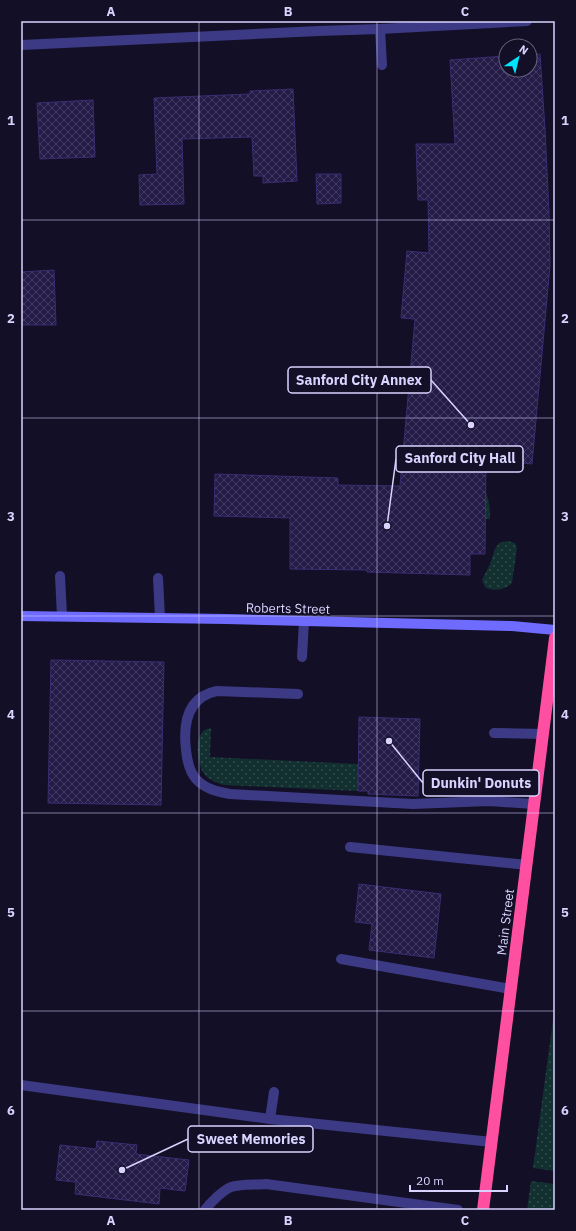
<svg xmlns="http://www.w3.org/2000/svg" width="576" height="1231" font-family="'IBM Plex Sans',sans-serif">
<defs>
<pattern id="grass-dots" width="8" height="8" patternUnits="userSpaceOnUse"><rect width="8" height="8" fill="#12302f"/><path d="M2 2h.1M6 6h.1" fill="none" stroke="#344d4e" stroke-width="1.8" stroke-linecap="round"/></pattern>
<pattern id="building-cross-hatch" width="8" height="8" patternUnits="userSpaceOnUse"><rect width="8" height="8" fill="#241b47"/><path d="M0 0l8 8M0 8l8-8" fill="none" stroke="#433b63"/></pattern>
</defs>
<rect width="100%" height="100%" fill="#130f26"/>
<!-- grass -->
<g fill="url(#grass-dots)">
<path d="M476,475C487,493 490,498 490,519H485Z"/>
<path d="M508,541L515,543L517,548L512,583C504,590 496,591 486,588L484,585L482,580L490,564L495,549L499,543Z"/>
<path d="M211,728L210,757L358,764V791L224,785C217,783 209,780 204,774C198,766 195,743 201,734C203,730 207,729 211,728Z"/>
<polygon points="555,1005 555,1171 533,1168"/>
<polygon points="531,1181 555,1184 555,1210 527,1210"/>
</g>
<!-- building -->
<g fill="url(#building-cross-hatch)" stroke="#3b2d73">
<polygon points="540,54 545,129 549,213 550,265 532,464 486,459 485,554 470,554 470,575 367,572 367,570 290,569 290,518 214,516 215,474 338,478 338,485 400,486 415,319 401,318 407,251 429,253 428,200 418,200 416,144 455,144 450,60 506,56 506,70 530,70 530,55"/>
<polygon points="293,89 297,181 263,183 263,176 254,176 252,137 182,139 184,204 140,205 139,175 157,174 154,98 250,94 250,91"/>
<polygon points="93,100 95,157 40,159 37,103"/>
<polygon points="316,174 341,174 341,203 317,204"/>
<polygon points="54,270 56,325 22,325 21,272"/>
<polygon points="51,660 164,662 161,805 48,803"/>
<polygon points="359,717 420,719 418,796 368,794 368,791 358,791"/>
<polygon points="359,884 441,894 434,958 369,950 372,924 355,922"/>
<polygon points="97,1141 137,1145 136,1154 189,1160 185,1191 160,1188 159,1204 75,1194 76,1182 56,1180 60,1145 96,1149"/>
</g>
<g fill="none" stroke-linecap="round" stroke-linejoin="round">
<!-- lane -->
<g stroke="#3d3a85" stroke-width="10">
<polyline points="380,29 382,65"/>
<polyline points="60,576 62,616"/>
<polyline points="158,578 160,618"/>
<polyline points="302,657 304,621"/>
<path d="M298,694L217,691C187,697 183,724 186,750C187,760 189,771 196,779C205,789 218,792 230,794L413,804L489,801L534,804"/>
<polyline points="494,733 543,734"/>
<polyline points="350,847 527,865"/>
<polyline points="341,959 511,989"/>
<polyline points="21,1085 270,1119 492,1142"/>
<polyline points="270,1119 274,1092"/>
<path d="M205,1210C210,1203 222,1191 231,1187C240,1184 256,1185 266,1184L458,1210"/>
</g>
<!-- street -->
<polyline stroke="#3d3a85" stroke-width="10" points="21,45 319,31 380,29 527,21"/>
<!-- secondary -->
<polyline stroke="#6f6bff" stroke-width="10" points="21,616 226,619 512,626 555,630"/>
<!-- highway -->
<polyline stroke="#ff4fa3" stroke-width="12" points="483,1210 555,638"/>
</g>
<!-- grid -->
<path fill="none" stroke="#d9d4ff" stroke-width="1" stroke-opacity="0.55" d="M199,21V1210M377,21V1210M21,220H555M21,418H555M21,616H555M21,813H555M21,1011H555"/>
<g text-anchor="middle" stroke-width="4" stroke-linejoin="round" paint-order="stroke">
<!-- street labels -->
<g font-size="13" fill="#d9d4ff" stroke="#130f26">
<text transform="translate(288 608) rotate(1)" y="5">Roberts Street</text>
<text transform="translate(505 922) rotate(-83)" y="5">Main Street</text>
</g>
</g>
<!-- callouts -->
<path fill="none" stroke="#d9d4ff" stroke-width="1.5" d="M471 425L431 380M387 526L396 459M389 741L423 783M122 1170L188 1139"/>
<g fill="#d9d4ff" stroke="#130f26" stroke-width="1.5">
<circle cx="471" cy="425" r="4"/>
<circle cx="387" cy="526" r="4"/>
<circle cx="389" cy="741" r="4"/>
<circle cx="122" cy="1170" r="4"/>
</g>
<g fill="#130f26" stroke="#d9d4ff" stroke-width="1.5">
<rect x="288" y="367" width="143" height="26" rx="4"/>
<rect x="396" y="446" width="127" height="26" rx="4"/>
<rect x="423" y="770" width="116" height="26" rx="4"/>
<rect x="188" y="1126" width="125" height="26" rx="4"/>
</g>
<g font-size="14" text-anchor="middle" font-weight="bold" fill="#d9d4ff">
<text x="359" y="385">Sanford City Annex</text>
<text x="460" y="463">Sanford City Hall</text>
<text x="481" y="788">Dunkin' Donuts</text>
<text x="251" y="1144">Sweet Memories</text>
</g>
<!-- border -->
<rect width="576" height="1231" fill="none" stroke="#130f26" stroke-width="44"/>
<!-- north arrow -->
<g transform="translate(518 58) rotate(35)"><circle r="19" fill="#130f26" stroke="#625e7d"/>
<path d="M0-3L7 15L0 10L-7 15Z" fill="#00e5ff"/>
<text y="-6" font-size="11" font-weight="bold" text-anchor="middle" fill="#d9d4ff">N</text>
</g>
<!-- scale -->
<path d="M410 1185v6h97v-6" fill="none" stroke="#d9d4ff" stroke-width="2"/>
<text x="416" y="1185" font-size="12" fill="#d9d4ff" stroke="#130f26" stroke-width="3" paint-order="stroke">20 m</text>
<rect x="22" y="22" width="532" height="1187" fill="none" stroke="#d9d4ff" stroke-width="1.5"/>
<g font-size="13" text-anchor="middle" font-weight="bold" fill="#d9d4ff">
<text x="111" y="16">A</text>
<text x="288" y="16">B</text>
<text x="465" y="16">C</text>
<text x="11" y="125">1</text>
<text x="565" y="125">1</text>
<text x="11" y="323">2</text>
<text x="565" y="323">2</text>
<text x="11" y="521">3</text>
<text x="565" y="521">3</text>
<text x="11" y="719">4</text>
<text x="565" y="719">4</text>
<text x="11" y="917">5</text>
<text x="565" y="917">5</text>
<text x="11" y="1115">6</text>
<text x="565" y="1115">6</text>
<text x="111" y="1225">A</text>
<text x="288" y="1225">B</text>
<text x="465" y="1225">C</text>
</g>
</svg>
